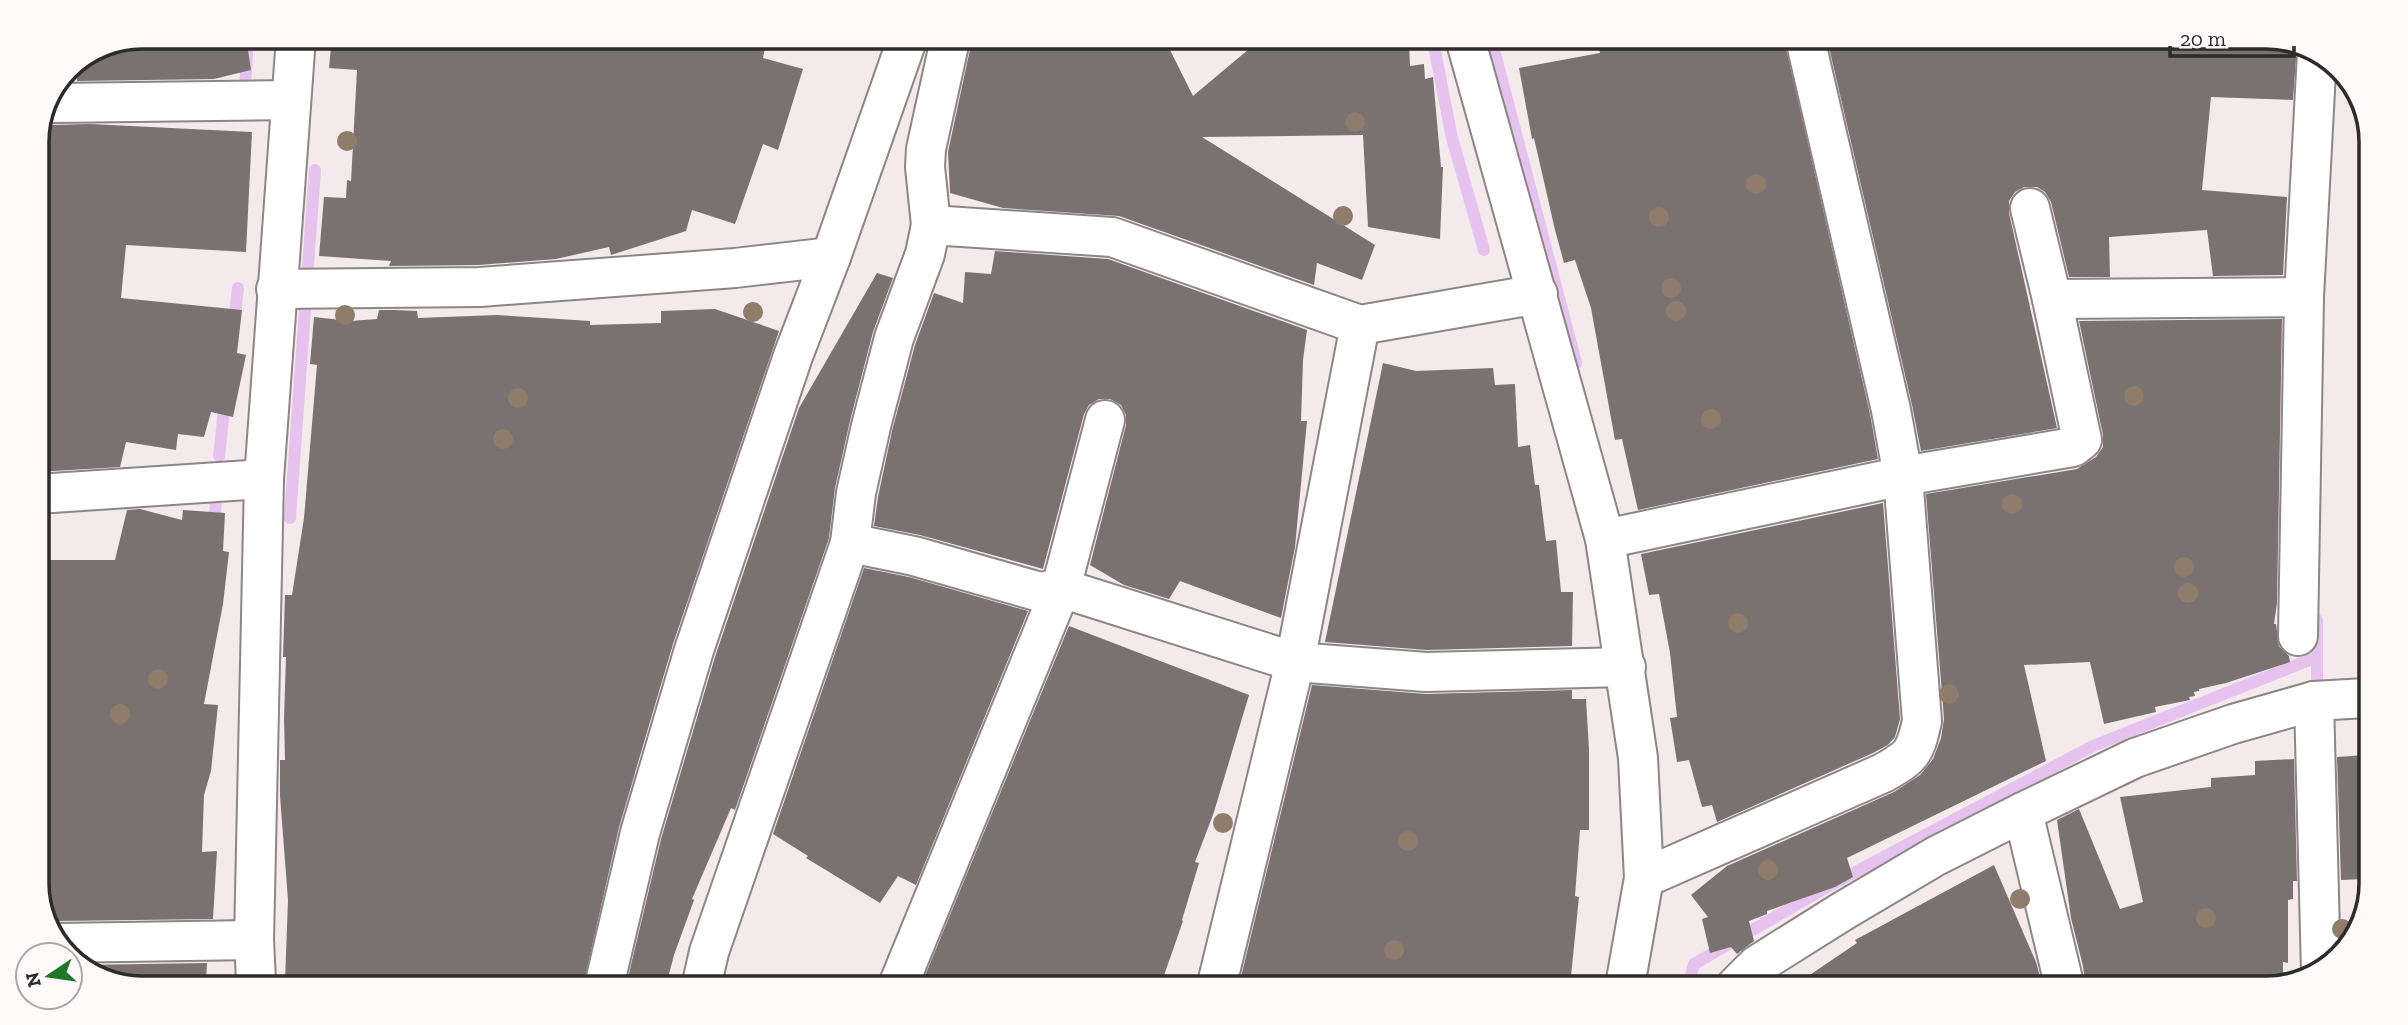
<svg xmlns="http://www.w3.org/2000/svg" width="2408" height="1025" font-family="'Zilla Slab',serif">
<rect width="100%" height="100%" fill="#f4eaeb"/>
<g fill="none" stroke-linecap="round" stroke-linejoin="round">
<!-- stream -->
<g stroke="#e6c3ee" stroke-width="12">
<polyline points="1433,41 1452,138 1484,250"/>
<polyline points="1492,42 1576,363"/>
<polyline points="245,88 248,37"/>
<polyline points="307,279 315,170"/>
<polyline points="234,323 238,288"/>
<polyline points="219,456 225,401"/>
<polyline points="290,518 305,310"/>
<polyline points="214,527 217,486"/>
<polyline points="687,601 713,536"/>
<polyline points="2317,620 2317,697"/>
<polyline points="614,845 633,779"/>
<polyline points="1688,986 1694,964 1827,887 2093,746 2317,657"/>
</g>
</g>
<!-- building -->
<g fill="#7a7270">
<polygon points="142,37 246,37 251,70 214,79 77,81 74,65"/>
<polygon points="332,37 767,39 763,58 803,69 778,150 763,144 735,224 692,210 686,231 611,255 609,247 556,259 479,265 389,266 391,261 319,256 324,197 346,198 347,180 351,181 357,70 329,68"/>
<polygon points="972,40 1165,40 1193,96 1249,49 1308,47 1308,41 1409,41 1410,66 1424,64 1425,79 1433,77 1441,167 1443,167 1440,239 1368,227 1363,135 1202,137 1375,245 1362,280 1317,263 1314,285 1119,216 1003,208 950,193 948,152"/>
<polygon points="1598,42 1785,43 1870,414 1878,459 1638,510 1622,439 1615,440 1591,308 1575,260 1564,263 1555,230 1534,138 1532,139 1519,68 1600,53"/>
<polygon points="1828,43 2297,45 2293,100 2211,97 2202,190 2287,197 2283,275 2213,276 2207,230 2109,237 2110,277 2069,277 2051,202 2045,192 2037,187 2024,187 2015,192 2009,201 2009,213 2057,428 1921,451 1912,405"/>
<polygon points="43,123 52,125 90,124 252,132 246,252 126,245 121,298 242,310 237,353 246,355 233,417 211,412 204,437 178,434 176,450 126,442 120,467 37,472 37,135"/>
<polygon points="995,251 1108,259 1307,330 1303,360 1301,421 1307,421 1295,547 1281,618 1180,581 1169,599 1124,585 1090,565 1126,425 1126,415 1121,405 1110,399 1099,399 1089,405 1084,414 1043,569 920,535 874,526 878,497 892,431 915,345 934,293 963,303 965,272 991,274"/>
<polygon points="877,273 893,278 873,332 850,421 835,488 829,538 735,810 731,808 692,899 694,900 674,955 667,982 627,982 661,839 715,657 799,408"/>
<polygon points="715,309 779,331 673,644 619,827 584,982 285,981 288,900 280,796 280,760 285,760 284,718 286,657 283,657 285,595 292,595 304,518 317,365 310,364 314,317 350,321 377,319 379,310 395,310 417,311 418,318 497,315 590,321 590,325 661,323 661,311"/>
<polygon points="2282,319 2277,603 2274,624 2276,624 2279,646 2289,656 2290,662 2226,683 2199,689 2199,691 2194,692 2195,696 2189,697 2190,700 2155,707 2156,712 2104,724 2090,662 2024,665 2046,761 1847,858 1853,877 1835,887 1767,911 1767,914 1749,921 1754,941 1737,954 1731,947 1710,953 1702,919 1708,917 1691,895 1727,866 1894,792 1920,775 1933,759 1941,738 1944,719 1926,494 2077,469 2096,457 2103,447 2103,435 2079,321"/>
<polygon points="1383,363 1416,371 1493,368 1495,385 1515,384 1518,447 1530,445 1535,485 1539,485 1546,541 1556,540 1561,592 1573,592 1572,646 1427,650 1325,642"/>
<polygon points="1883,503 1900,719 1895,737 1888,745 1873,753 1717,822 1712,805 1702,807 1689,760 1677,762 1670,718 1677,717 1670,653 1659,594 1649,595 1641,554"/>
<polygon points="140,509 182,520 183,510 225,513 223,551 229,552 223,604 204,704 218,705 211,771 204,795 202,852 217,851 213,919 57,921 49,923 37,891 37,746 50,686 37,688 37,560 115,560 127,510"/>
<polygon points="864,568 909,577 1028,611 916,885 898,876 880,903 806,858 808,856 773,834"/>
<polygon points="1069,626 1249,695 1214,812 1195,862 1199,863 1182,920 1183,921 1161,984 922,983"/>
<polygon points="1312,685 1426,694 1572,690 1572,699 1586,699 1589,749 1589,830 1580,830 1575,896 1579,897 1570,986 1239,985"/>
<polygon points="2365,755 2364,879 2341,880 2337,757"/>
<polygon points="2294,759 2297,881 2293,881 2293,899 2288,900 2288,963 2283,962 2283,983 2267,988 2086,988 2083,966 2071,918 2057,820 2079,809 2120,909 2143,902 2120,797 2211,787 2211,778 2255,775 2255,761"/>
<polygon points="1994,865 2036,962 2041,980 2017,987 1792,987 1857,943 1855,940"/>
<polygon points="207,963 206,981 102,980 81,965"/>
</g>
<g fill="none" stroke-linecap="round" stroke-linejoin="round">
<!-- minor casing -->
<g stroke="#8e8585" stroke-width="42">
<g id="minor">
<polyline points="1466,42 1605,539 1638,758 1644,878 1625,986"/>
<polyline points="52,103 291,100"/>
<polyline points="931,225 925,167 926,149 950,40"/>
<polyline points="276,289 480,287 735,268 831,257"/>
<polyline points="2052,299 2304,297"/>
<polyline points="37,494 264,479"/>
<polyline points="1605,539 1903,476 2073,447 2082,440 2052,299 2030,208"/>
<polyline points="850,543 914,556 1033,590 1041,592 1061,588 1295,662 1426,672 1626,667"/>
<polyline points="2298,636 2304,297 2317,53"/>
<polyline points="2023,812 2065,988"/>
<path d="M1644,878L1883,773C1912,757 1915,753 1922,721L1903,476L1891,410L1806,43"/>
<polyline points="57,943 254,940"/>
<polyline points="2321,972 2314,701 2366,698"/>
<polyline points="256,981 254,940 264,479 296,37"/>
<polyline points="605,982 640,833 694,650 793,356 831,257 907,40"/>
<polyline points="702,983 709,952 850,543 856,493 871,426 894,338 925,254 931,225 1112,237 1360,325 1538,294"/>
<polyline points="899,983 1061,588 1105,420"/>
<polyline points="1217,984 1295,662 1360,325"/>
<polyline points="1736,986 1757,965 1843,911 1936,856 2023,812 2135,758 2233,724 2314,701"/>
</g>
</g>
<!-- minor -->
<use href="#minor" stroke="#fff" stroke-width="38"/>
</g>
<!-- trees -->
<g fill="#8f7c6b">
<circle cx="1355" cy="122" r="10"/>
<circle cx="347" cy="141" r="10"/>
<circle cx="1756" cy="184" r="10"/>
<circle cx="1343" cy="216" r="10"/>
<circle cx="1659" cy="217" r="10"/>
<circle cx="1671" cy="288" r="10"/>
<circle cx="1676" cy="311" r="10"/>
<circle cx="753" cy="312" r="10"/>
<circle cx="345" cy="315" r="10"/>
<circle cx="2134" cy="396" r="10"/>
<circle cx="518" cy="398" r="10"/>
<circle cx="1711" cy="419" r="10"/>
<circle cx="503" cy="439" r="10"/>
<circle cx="2012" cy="504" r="10"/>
<circle cx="2184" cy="567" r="10"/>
<circle cx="2188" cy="593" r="10"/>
<circle cx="1738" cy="623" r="10"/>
<circle cx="158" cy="679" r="10"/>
<circle cx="1949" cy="694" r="10"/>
<circle cx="120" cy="714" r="10"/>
<circle cx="1223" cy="823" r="10"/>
<circle cx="1408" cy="841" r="10"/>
<circle cx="1768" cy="870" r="10"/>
<circle cx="2020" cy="899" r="10"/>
<circle cx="2206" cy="918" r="10"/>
<circle cx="2342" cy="929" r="10"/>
<circle cx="1394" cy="950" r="10"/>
</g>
<!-- crop -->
<path d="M0 0H2408V1025H0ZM142 49H2266A93 93 0 0 1 2359 142V883A93 93 0 0 1 2266 976H142A93 93 0 0 1 49 883V142A93 93 0 0 1 142 49Z" fill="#fff9f9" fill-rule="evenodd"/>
<path fill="none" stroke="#2e2b2b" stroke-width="3.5" d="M142 49H2266A93 93 0 0 1 2359 142V883A93 93 0 0 1 2266 976H142A93 93 0 0 1 49 883V142A93 93 0 0 1 142 49Z"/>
<!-- north arrow -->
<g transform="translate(49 976) rotate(257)"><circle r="33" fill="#fff9f9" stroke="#aba7a7" stroke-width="2"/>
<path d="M0-5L12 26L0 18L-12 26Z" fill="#1d7928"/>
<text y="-10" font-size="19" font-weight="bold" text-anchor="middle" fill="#2e2b2b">N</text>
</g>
<!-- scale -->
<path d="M2170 46v10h124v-10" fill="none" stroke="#2e2b2b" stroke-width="3.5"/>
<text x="2180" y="46" font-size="21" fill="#2e2b2b" stroke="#fff9f9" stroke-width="5" paint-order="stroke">20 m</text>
</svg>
